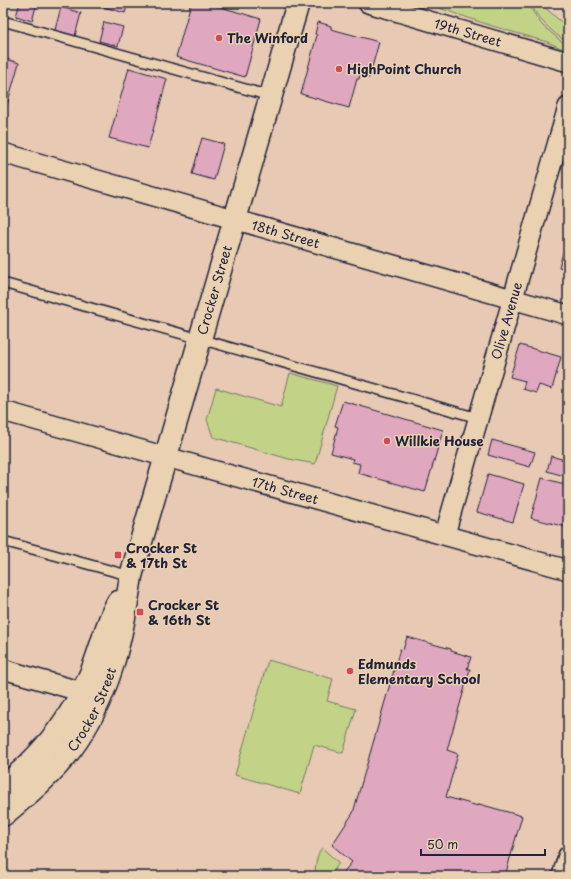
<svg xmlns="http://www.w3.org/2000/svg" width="571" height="879" font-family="'Playpen Sans',sans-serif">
<rect width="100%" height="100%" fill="#e7c9b4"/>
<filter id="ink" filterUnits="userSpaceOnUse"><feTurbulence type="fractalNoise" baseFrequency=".025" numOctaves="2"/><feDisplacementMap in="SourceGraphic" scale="8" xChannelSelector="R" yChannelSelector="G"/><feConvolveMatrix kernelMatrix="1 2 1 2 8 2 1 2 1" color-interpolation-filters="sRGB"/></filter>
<g filter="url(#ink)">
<!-- green -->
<g fill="#c2d388" stroke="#727a62">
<polygon points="424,3 527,3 542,25 568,47 568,51 547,42 489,25"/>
<path d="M530,3H540L568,28V43C552,32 539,21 530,3Z"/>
<polygon points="290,373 337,386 315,464 289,459 213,437 207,420 216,388 281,407"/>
<polygon points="268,660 333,679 327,701 356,709 343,753 314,745 300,794 235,775"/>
<path d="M322,848L339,863L330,876H316C314,869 317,853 322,848Z"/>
</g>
<!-- building -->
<g fill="#dfa8bf" stroke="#22223b">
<polygon points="20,3 37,3 32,21 16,16"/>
<polygon points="98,3 128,3 125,13 97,5"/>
<polygon points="191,3 207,3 261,19 245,77 176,57"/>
<polygon points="61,7 81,13 75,36 55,30"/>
<polygon points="104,22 123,27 118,46 99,41"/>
<polygon points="318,22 331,26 331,29 379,42 369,78 360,75 359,79 357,79 349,108 301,94 317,35 315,34"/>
<polygon points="3,58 19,63 7,105 3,104"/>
<polygon points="129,68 167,79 148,148 109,138"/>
<polygon points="202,138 224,144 214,180 192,174"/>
<polygon points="568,235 568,270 559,267"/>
<polygon points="520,345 561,357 552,389 539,385 536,393 523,389 525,381 510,377"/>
<polygon points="343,401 443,430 425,492 358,473 360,464 352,462 353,459 331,453 338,427 335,426"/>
<polygon points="492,440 535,452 530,467 488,455"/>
<polygon points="551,456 568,461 568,477 547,471"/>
<polygon points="488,474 524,484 513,522 477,512"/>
<polygon points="542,478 568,485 568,520 566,527 531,518"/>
<polygon points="407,637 451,649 451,651 471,657 467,669 470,669 447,750 458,754 446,797 478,806 479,804 522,816 505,876 343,876 341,875 352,862 332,845 353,813 400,649 403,650"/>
</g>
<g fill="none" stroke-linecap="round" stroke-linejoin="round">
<!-- lane casing -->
<g stroke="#22223b" stroke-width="12">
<g id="lane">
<polyline points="3,21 270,96"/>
<polyline points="3,283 478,418"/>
<polyline points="3,541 131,576"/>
</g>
</g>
<!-- street casing -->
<g stroke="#22223b" stroke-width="22">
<g id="street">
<path id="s1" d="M368,3L568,62"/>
<path id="s2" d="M3,153L568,315"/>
<path id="s3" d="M3,411L568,570"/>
<path id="s4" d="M445,534L568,107"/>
<polyline points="3,669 96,696"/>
<polyline points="562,876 568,856"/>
</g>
</g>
<!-- secondary casing -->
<g stroke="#22223b" stroke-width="25">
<g id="secondary">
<path d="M3,787C42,756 73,717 92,671C101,649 106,624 118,602"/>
<path id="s5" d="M3,815C27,795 52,774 71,749C109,698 122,638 131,576L298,3"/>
</g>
</g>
<!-- lane -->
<use href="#lane" stroke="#e9d1b1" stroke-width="9"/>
<!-- street -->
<use href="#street" stroke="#e9d1b1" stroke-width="19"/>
<!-- secondary -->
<use href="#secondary" stroke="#e9d1b1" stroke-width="22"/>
</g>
</g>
<!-- markers -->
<g fill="#d1495b" stroke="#e9d1b1" stroke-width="1.5">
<circle cx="219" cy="38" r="4"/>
<circle cx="339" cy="69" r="4"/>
<circle cx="387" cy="441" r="4"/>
<rect x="114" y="551" width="8" height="8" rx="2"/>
<rect x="136" y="608" width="8" height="8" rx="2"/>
<circle cx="350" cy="671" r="4"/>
</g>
<g text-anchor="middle" stroke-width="3" stroke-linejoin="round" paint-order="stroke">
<!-- street labels -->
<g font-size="13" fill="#22223b" stroke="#e9d1b1">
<text dy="5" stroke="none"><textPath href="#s1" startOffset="104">19th Street</textPath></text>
<text dy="5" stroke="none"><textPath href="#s2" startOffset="294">18th Street</textPath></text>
<text dy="5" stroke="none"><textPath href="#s5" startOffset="578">Crocker Street</textPath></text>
<text dy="5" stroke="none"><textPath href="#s4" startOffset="222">Olive Avenue</textPath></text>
<text dy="5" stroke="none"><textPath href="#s3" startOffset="293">17th Street</textPath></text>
<text dy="5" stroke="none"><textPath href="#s5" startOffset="140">Crocker Street</textPath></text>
</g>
<!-- poi labels -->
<g font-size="13" font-weight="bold" fill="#22223b" stroke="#e9d1b1" text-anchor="start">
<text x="227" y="43">The Winford</text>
<text x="347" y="74">HighPoint Church</text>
<text x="395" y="446">Willkie House</text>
<text x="126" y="553">Crocker St<tspan x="126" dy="15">&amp; 17th St</tspan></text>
<text x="148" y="610">Crocker St<tspan x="148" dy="15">&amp; 16th St</tspan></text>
<text x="358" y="669">Edmunds<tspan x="358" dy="15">Elementary School</tspan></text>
</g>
</g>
<!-- margin -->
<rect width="571" height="879" fill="none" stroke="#e9d1b1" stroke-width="16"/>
<rect x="8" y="8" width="555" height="863" fill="none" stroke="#22223b" stroke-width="1.5" filter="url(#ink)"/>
<!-- scale -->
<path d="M421 849v6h124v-6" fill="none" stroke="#22223b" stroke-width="2"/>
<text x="427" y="849" font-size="12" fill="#22223b" stroke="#e9d1b1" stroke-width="3" paint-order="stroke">50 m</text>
</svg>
